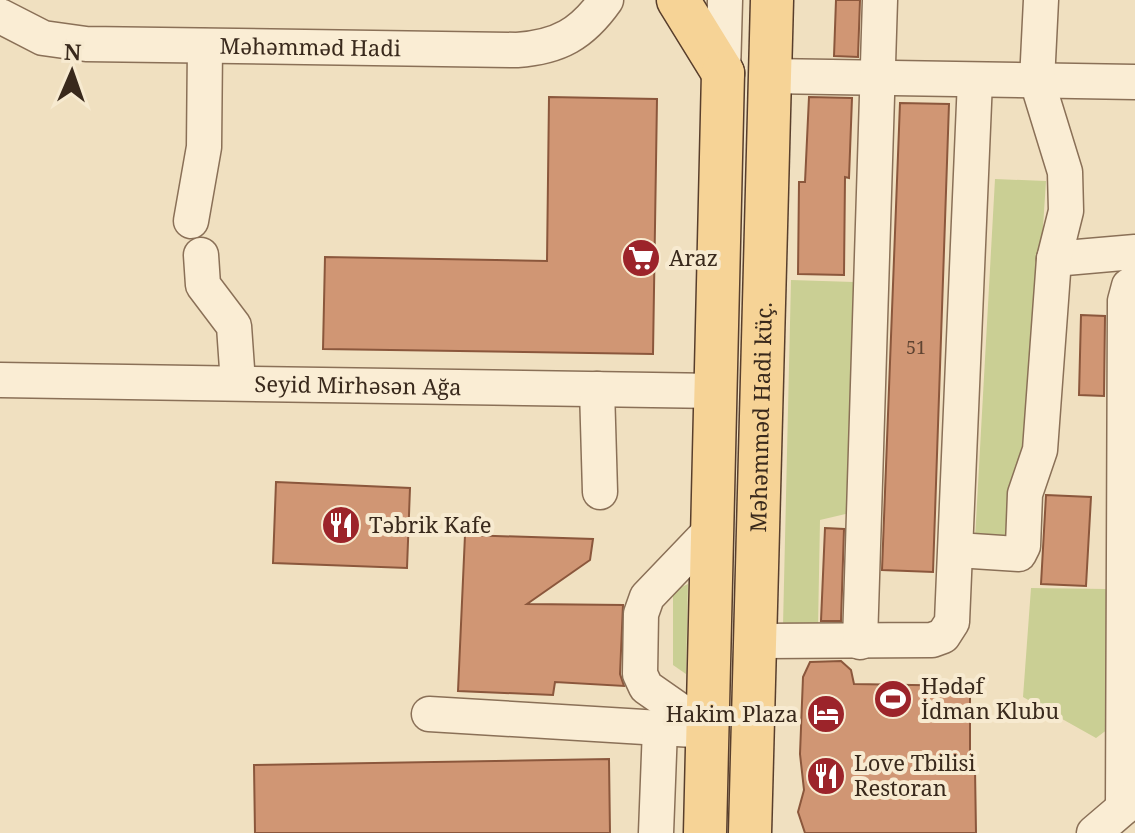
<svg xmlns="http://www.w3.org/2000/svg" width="1135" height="833" font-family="'Noto Serif',serif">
<rect width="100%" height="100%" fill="#f0e0c0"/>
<!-- green -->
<g fill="#cacf94">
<polygon points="995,179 1046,181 1027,475 1011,480 1009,536 975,539"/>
<polygon points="791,280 854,282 854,512 820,520 818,628 783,626"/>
<polygon points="1116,280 1135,709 1096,738 1023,697 1031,588 1106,589"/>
<polygon points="688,584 686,674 673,665 673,591"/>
</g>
<!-- building -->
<g fill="#d09674" stroke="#8b573c" stroke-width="2">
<polygon points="836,0 860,0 858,57 834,56"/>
<polygon points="549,97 657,99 653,354 323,349 325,257 547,261"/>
<polygon points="809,97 852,98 849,178 845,177 844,275 798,274 799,182 805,182"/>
<polygon points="900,103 949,104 933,572 882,570"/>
<polygon points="1081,315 1105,316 1104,396 1079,395"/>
<polygon points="276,482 410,488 407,568 273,563"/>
<polygon points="1046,495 1091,497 1086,586 1041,584"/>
<polygon points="825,528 844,529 841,621 821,621"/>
<polygon points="465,535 593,539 590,560 527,604 623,605 620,674 624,686 555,682 553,695 458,691"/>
<polygon points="841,661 851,670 854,684 970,686 970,769 975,769 976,833 805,833 798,812 804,790 800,754 803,677 810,662"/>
<polygon points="609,759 610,833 255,833 254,765"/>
</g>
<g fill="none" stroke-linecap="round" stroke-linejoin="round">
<!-- minor casing -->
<g stroke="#8a7057" stroke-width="37">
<g id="minor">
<path id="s1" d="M0,16L43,38L86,44L517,50C559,47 582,34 606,0"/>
<polyline points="723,73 725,0"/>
<polyline points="769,76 1135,82"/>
<polyline points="191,221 204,147 205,46"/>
<polyline points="201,255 203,285 234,326 238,383"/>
<polyline points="1054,259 1135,252"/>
<path id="s2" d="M0,380L717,391"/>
<polyline points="597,389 600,492"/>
<polyline points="957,550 1019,554 1023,546 1025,494 1040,450 1054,259 1066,211 1065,172 1037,81 1041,0"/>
<polyline points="754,641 932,640 943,636 952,622 975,80"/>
<polyline points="860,642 880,0"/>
<polyline points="429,714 710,731"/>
<polyline points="709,731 646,687 640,674 641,614 647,597 714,527"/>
<polyline points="1123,808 1125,301 1129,286 1135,282"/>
<polyline points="656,833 660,728"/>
<polyline points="1094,833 1135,798"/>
</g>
</g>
<!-- major casing -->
<g stroke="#583e2c" stroke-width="45">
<g id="major">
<polyline points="678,0 723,73"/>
<polyline points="705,833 723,73"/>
<path id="s3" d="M750,833L772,0"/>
</g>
</g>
<!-- minor -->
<use href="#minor" stroke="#faedd4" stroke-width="34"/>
<!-- major -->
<use href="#major" stroke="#f6d396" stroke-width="42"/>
</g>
<!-- icons -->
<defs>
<g id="supermarket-disc" transform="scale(2)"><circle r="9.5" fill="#9c242a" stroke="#f7ead0"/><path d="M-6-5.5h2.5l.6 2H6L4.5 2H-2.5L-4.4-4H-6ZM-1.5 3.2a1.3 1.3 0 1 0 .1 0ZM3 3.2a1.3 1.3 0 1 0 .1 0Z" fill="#fff"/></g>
<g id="restaurant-disc" transform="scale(2)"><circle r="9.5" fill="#9c242a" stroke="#f7ead0"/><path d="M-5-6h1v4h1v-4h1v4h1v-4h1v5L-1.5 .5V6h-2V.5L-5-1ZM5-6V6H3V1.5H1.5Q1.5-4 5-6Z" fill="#fff"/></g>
<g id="stadium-disc" transform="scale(2)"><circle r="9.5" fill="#9c242a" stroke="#f7ead0"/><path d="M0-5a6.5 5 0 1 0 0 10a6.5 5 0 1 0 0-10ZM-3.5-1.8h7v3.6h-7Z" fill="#fff"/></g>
<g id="hotel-disc" transform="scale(2)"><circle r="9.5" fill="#9c242a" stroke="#f7ead0"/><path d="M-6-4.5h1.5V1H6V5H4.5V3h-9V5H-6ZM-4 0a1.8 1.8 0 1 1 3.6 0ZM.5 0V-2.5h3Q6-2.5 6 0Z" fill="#fff"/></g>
</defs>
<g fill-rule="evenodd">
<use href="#supermarket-disc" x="641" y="258"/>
<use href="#restaurant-disc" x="341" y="525"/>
<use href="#stadium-disc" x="893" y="699"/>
<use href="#hotel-disc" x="826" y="714"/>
<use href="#restaurant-disc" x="826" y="776"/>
</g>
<g text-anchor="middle" stroke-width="8" stroke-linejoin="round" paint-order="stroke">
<!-- number labels -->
<g font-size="18" fill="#5f4432">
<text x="916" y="354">51</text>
</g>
<!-- street labels -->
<g font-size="22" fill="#39291c" stroke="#f7ead0">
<text dy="8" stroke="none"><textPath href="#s1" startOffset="316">Məhəmməd Hadi</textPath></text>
<text dy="8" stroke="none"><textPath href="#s2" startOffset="358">Seyid Mirhəsən Ağa</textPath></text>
<text dy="8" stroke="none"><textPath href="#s3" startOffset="416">Məhəmməd Hadi küç.</textPath></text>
</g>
<!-- poi labels -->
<g font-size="22" fill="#39291c" stroke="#f7ead0" text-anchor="start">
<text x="669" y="266">Araz</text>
<text x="369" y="533">Təbrik Kafe</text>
<text x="921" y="694">Hədəf<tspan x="921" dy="25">İdman Klubu</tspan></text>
<text x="798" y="722" text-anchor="end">Hakim Plaza</text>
<text x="854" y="771">Love Tbilisi<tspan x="854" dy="25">Restoran</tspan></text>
</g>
</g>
<!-- north arrow -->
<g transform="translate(72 72) rotate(2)" stroke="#f7ead0" stroke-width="6" paint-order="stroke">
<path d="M0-6L14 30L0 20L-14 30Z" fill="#39291c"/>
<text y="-12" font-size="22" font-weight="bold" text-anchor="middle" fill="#39291c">N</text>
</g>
</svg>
